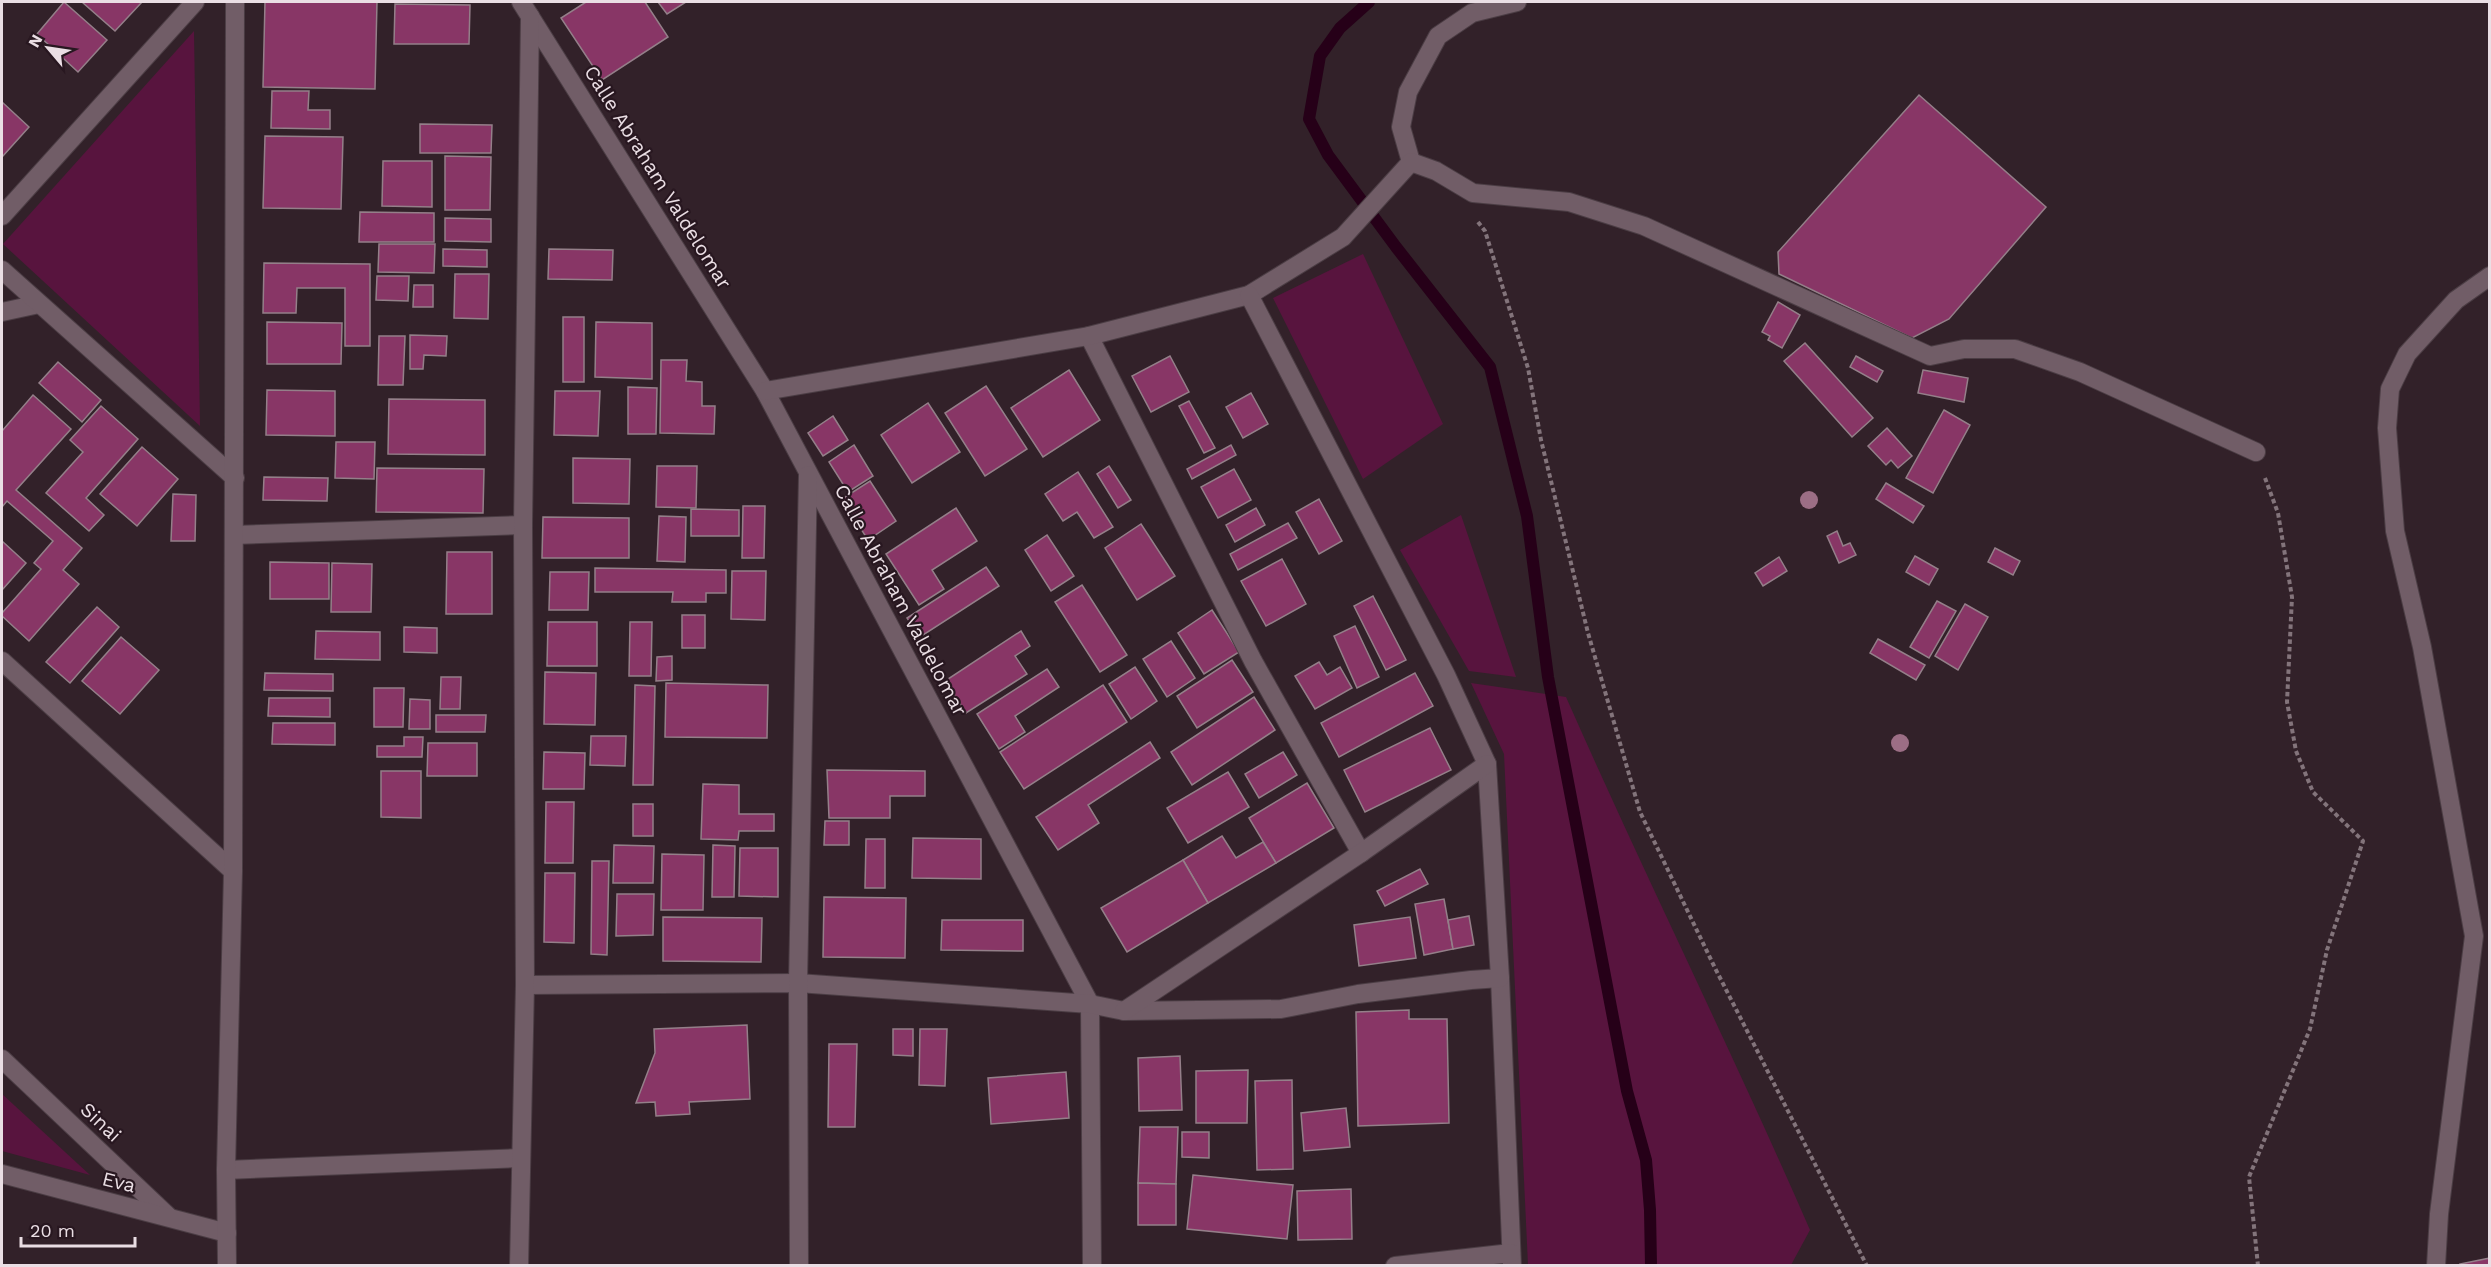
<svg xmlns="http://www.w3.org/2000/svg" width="2491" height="1267" font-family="'Work Sans',sans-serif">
<rect width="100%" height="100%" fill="#322129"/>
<!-- green -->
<g fill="#58143e">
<polygon points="194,31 200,426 3,244"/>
<polygon points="1363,254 1443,424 1363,479 1273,298"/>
<polygon points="1461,515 1516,677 1469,671 1400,550"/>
<path d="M1471,683L1566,697C1645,876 1732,1051 1810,1230L1791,1265H1528L1504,754Z"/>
<polygon points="2,1094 90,1175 2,1151"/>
</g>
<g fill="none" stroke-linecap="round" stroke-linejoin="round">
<!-- stream -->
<polyline stroke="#260018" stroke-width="12" points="1369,2 1340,28 1320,56 1309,119 1328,155 1396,247 1490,367 1527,516 1548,677 1627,1091 1646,1160 1650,1210 1651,1266"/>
</g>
<!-- building -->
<g fill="#883666" stroke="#947f89" stroke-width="1.5">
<polygon points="64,2 107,40 78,72 37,34"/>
<polygon points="82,2 142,2 115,31"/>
<polygon points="265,2 377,2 375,89 263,87"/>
<polygon points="586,2 645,2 668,37 602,80 561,18"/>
<polygon points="658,2 686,2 667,14"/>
<polygon points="395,4 470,5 469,44 394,44"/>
<polygon points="272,91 309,91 308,110 330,110 330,129 271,128"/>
<polygon points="1919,95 2046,207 1949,319 1912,338 1779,274 1778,252"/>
<polygon points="2,102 29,127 2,157"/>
<polygon points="420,124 492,125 491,153 420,153"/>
<polygon points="265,136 343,137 341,209 263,208"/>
<polygon points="445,156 491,157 490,210 445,210"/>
<polygon points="383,161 432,161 432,207 382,206"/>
<polygon points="360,212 434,213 434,242 359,242"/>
<polygon points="445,218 491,219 491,242 445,241"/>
<polygon points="379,244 435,244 434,273 378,272"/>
<polygon points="443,249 487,250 487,267 443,266"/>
<polygon points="549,249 613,250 612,280 548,279"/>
<polygon points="264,263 370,264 370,346 345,346 345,288 297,288 296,313 263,313"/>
<polygon points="455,274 489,274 488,319 454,318"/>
<polygon points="377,276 409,276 408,301 376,300"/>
<polygon points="414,285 433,285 433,307 413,307"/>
<polygon points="1778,302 1800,315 1782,348 1768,340 1770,336 1762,332"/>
<rect x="563" y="317" width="21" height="65"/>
<polygon points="267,322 342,323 341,364 267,364"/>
<polygon points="596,322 652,323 652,379 595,377"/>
<polygon points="410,335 447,336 446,356 424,355 423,369 410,369"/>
<polygon points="379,336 405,336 403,385 378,385"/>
<polygon points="1805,343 1873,418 1852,437 1784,361"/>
<polygon points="1170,356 1189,392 1151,412 1132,376"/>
<polygon points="1856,356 1883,371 1877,382 1850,367"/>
<polygon points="661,360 687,360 686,381 702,382 702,406 715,406 714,434 660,433"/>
<polygon points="58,362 101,400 82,422 39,383"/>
<polygon points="1069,370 1100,420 1043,457 1011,408"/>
<polygon points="1923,370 1968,378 1964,402 1918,393"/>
<polygon points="986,386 1027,449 985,476 945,413"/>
<polygon points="628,387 657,388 656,434 628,434"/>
<polygon points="267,390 335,391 335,436 266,435"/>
<polygon points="555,391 600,391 598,436 554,435"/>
<polygon points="1251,393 1268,424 1243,438 1226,407"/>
<polygon points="33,395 71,429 16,490 82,548 63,570 79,584 29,641 2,616 2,613 41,569 34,563 53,541 7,501 2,507 2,431"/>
<polygon points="389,399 485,400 485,455 388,454"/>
<polygon points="1189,401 1215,448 1204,453 1179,406"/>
<polygon points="928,403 960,452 912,483 881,435"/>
<polygon points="101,406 138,439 86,498 104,515 89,531 46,493 83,452 70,440"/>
<polygon points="1944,410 1970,425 1933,493 1906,478"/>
<polygon points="833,416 848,440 823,456 808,433"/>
<polygon points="1887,428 1912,456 1898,468 1891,460 1886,465 1868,446"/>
<polygon points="336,442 375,442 374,479 335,478"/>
<polygon points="854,445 873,476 848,492 829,462"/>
<polygon points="1231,445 1236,455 1192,479 1187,469"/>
<polygon points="142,447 178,479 137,526 100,494"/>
<polygon points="573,458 630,459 629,504 573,503"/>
<polygon points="657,466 697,466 696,508 656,507"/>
<polygon points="1109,466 1131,500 1118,508 1097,474"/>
<polygon points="377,468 484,469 483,513 376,512"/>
<polygon points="1234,469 1251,500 1218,518 1201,487"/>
<polygon points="1078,472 1113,527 1094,538 1077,512 1063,521 1045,494"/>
<polygon points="264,477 328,478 327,501 263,500"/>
<polygon points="870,481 896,521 868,540 842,499"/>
<polygon points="1886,483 1924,506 1913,523 1876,499"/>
<polygon points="173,494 196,495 195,541 171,541"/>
<polygon points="1319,499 1342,541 1319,554 1296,512"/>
<polygon points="743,506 765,506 764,558 742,558"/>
<polygon points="956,508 977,541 932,570 944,589 919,605 886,554"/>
<polygon points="1256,508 1265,525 1235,542 1226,525"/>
<polygon points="691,509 739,510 739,536 691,536"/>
<polygon points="659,516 686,517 685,562 657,561"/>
<polygon points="543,517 629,518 629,558 542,558"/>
<polygon points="1288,523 1297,538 1238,570 1230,554"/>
<polygon points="1141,524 1175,576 1137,600 1105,548"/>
<polygon points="1837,531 1843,546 1850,543 1856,555 1839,563 1827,536"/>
<polygon points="1047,535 1074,576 1051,591 1025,550"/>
<polygon points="2,541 26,563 2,590"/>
<polygon points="1995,548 2020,561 2013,575 1988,562"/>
<polygon points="447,552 492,552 492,614 446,614"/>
<polygon points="1915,556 1938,569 1929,585 1906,572"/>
<polygon points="1779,557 1787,571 1763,586 1755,573"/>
<polygon points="1282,559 1306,604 1266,626 1241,581"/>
<polygon points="270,562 329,563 329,599 270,599"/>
<polygon points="332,563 372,564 371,612 331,612"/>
<polygon points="986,567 999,586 920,637 907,618"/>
<polygon points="595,568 726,570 726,593 706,593 706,602 672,602 673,592 595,592"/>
<polygon points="732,571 766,571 765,620 731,619"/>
<polygon points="550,572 589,572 588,610 549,610"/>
<polygon points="1082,585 1127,655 1100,672 1055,602"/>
<polygon points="1373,596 1406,660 1386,670 1354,606"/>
<polygon points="1937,601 1956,611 1929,658 1910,647"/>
<polygon points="1965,604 1988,617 1958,670 1935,656"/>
<polygon points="97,607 119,627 70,683 46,662"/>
<polygon points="1212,610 1239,652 1204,674 1178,633"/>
<rect x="682" y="615" width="23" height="33"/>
<polygon points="548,622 597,622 597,666 547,666"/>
<polygon points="630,622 652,622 651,676 629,676"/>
<polygon points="1355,626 1379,677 1357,688 1334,636"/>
<polygon points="404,627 437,628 437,653 404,652"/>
<polygon points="316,631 380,632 380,660 315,659"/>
<polygon points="1021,631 1030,646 1015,656 1027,674 966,713 945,681"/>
<polygon points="121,637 159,670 120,714 82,681"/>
<polygon points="1878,639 1925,665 1916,680 1870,653"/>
<polygon points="1171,641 1195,678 1167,697 1143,659"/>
<polygon points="672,656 672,680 656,681 657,657"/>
<polygon points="1232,660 1253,692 1197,728 1177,696"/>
<polygon points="1319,662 1327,675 1340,667 1352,688 1315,709 1295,676"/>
<polygon points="1135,667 1157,701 1131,719 1109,684"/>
<polygon points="1047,669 1059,687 1015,716 1025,732 999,749 977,714"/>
<polygon points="545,672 596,673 595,725 544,724"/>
<polygon points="265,673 333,674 333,691 264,690"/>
<polygon points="1415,673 1433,706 1339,757 1321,723"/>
<polygon points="441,677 461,677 460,709 440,709"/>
<polygon points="666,683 768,685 767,738 665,737"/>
<polygon points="635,685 655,686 653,785 633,785"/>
<polygon points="1103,685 1127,722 1024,789 1000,752"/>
<polygon points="374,688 404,688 403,727 374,727"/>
<polygon points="1254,697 1275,730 1192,785 1171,752"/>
<polygon points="269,698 330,698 330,717 268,716"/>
<polygon points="410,699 430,700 430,729 409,729"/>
<polygon points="436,715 486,715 485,732 436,732"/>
<polygon points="273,723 335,723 335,745 272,744"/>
<polygon points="1430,728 1451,770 1365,812 1344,770"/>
<polygon points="591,736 626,736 625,766 590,765"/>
<polygon points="404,737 423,737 422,757 377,757 377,746 404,746"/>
<polygon points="1150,742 1160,758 1088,805 1099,823 1058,850 1036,817"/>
<polygon points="428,743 477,743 477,776 427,776"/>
<polygon points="544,752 585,753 584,789 543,789"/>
<polygon points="1283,752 1297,775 1259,798 1245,774"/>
<polygon points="827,770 925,771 925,796 890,796 890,818 829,818"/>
<polygon points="381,771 421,771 421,818 381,817"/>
<polygon points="1228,772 1249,807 1188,843 1167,808"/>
<polygon points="1307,783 1334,828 1276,863 1249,818"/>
<polygon points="703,784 739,785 739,814 774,814 774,831 739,831 738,840 701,839"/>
<polygon points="546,802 574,802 573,863 545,863"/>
<rect x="633" y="804" width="20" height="32"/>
<polygon points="825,821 849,821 849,845 824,845"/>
<polygon points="1222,836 1236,858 1263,842 1276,863 1208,903 1183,860"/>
<polygon points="913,838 981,839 981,879 912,878"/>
<polygon points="866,839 885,839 885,888 865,888"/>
<polygon points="614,845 654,846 653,883 613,883"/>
<polygon points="713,845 735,846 734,897 712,897"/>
<polygon points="740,848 778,848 778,897 739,896"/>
<polygon points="662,854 704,855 703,910 661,910"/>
<polygon points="1183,860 1208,903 1127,952 1101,908"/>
<polygon points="592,861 609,861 607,955 591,954"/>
<polygon points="1420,869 1428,884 1385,906 1377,891"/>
<polygon points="545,873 575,873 574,943 544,942"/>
<polygon points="617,894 654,894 653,935 616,936"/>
<polygon points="824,897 906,898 905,958 823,957"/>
<polygon points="1444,899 1453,949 1424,955 1415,904"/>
<polygon points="1469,916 1474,945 1453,949 1448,920"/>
<polygon points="663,917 762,918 761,962 663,961"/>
<polygon points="1410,917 1416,958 1359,966 1354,925"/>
<polygon points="942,920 1023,920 1023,951 941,950"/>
<polygon points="1409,1010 1409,1019 1447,1019 1449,1123 1358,1126 1356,1012"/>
<polygon points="747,1025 750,1099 689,1102 690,1114 656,1116 655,1102 636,1103 655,1053 654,1029"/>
<polygon points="893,1029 913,1029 913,1056 893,1055"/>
<polygon points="920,1029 947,1029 945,1086 919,1085"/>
<polygon points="829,1044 857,1044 855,1127 828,1127"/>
<polygon points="1180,1056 1182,1110 1139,1111 1138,1058"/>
<polygon points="1248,1070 1247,1123 1196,1123 1196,1071"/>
<polygon points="1066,1072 1069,1118 991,1124 988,1078"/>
<polygon points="1292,1080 1293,1169 1257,1170 1255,1081"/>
<polygon points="1346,1108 1350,1147 1304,1151 1301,1113"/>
<polygon points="1140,1127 1178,1127 1176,1184 1138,1183"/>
<polygon points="1182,1132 1209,1132 1209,1158 1182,1157"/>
<polygon points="1193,1175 1293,1185 1287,1239 1187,1229"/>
<polygon points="1138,1183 1176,1184 1176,1225 1138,1225"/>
<polygon points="1351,1189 1352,1239 1298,1240 1297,1191"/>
<polygon points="2490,1258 2490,1266 2461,1266 2460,1264"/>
</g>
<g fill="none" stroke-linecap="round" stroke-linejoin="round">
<!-- service casing -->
<g stroke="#4b3d44" stroke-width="20">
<g id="service">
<polyline points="1411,162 1401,127 1408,92 1438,36 1472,13 1517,2"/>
<polyline points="2,312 39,304"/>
</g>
</g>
<!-- pedestrian casing -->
<g stroke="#4b3d44" stroke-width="20">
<polyline id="pedestrian" points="1089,336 1253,661 1361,853"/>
</g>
<!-- minor casing -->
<g stroke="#4b3d44" stroke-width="20">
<g id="minor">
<polyline points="521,2 765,391 1090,1004 1092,1266"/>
<polyline points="2,216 195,2"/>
<polyline points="2,270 235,478"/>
<polyline points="765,391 1089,336 1249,295 1343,237 1411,162 1436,171 1473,193 1569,202 1644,226 1930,356 1964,349 2015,349 2080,372 2256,452"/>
<polyline points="234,535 523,525"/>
<polyline points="2,661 233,871"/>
<polyline points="1500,978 1512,1266"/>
<polyline points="525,985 798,983 1090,1004 1124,1011 1281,1009 1358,994 1471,980 1500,978 1487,764 1446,675 1249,295"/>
<polyline points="1124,1011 1361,853 1487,764"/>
<polyline points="2,1059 168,1216"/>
<polyline points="226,1170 520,1158"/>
<polyline points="2,1174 227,1233"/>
<polyline points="519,1266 525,985 523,525 530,16"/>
<polyline points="799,1266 798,983 808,475"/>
<polyline points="1395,1266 1511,1253"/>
</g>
</g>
<!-- tertiary casing -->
<g stroke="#4b3d44" stroke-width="20">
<g id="tertiary">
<polyline points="227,1266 226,1170 233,871 235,2"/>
<polyline points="2436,1266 2439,1214 2474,936 2422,647 2395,531 2387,428 2390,389 2407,354 2456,300 2490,276"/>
</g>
</g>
<!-- path -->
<g stroke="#83747b" stroke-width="4" stroke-dasharray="4.5 3" stroke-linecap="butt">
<polyline points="1478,222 1485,231 1528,368 1541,440 1588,633 1640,812 1715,968 1867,1266"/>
<polyline points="2258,1266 2249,1177 2310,1029 2327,950 2363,841 2313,792 2296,751 2287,702 2292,597 2278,513 2265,478"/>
</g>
<!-- service -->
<use href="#service" stroke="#715d67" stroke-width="18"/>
<!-- pedestrian -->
<use href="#pedestrian" stroke="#715d67" stroke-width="18"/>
<!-- minor -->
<use href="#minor" stroke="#715d67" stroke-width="18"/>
<!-- tertiary -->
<use href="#tertiary" stroke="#715d67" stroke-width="18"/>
</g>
<!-- trees -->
<g fill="#9c6e85">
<circle cx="1809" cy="500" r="9"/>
<circle cx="1900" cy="743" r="9"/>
</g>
<g text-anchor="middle" stroke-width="4.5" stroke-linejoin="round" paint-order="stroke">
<!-- street labels -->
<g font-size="20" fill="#eadee4" stroke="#281720">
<text transform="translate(658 177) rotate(58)" y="7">Calle Abraham Valdelomar</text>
<text transform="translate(901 600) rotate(62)" y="7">Calle Abraham Valdelomar</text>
<text transform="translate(101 1122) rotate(43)" y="7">Sinai</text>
<text transform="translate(119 1182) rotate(14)" y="7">Eva</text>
</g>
</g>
<!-- border -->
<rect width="2491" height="1267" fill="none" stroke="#eadee4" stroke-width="6"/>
<!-- north arrow -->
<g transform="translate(48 48) rotate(299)" stroke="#281720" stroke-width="4.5" paint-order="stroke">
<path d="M0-4.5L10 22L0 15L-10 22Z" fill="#eadee4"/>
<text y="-9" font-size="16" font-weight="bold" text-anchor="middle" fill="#eadee4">N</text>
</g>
<!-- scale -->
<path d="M21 1237v9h114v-9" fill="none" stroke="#eadee4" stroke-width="3"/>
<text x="30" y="1237" font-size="18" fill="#eadee4" stroke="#281720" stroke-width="4.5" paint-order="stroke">20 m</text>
</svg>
